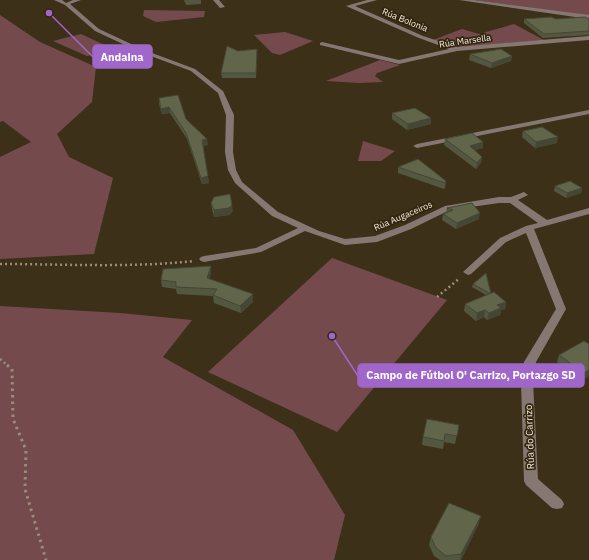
<svg xmlns="http://www.w3.org/2000/svg" width="589" height="560" font-family="'IBM Plex Sans',sans-serif">
<rect width="100%" height="100%" fill="#3d3019"/>
<!-- green -->
<g fill="#754a4c">
<polygon points="474,0 589,0 589,16"/>
<polygon points="144,10 205,11 204,17 156,22 143,16"/>
<polygon points="0,15 40,42 96,67 92,102 57,134 69,157 113,178 94,254 0,259 0,157 31,142 3,121 0,122"/>
<polygon points="514,24 544,40 461,47 453,46 433,40 462,29 479,34"/>
<polygon points="285,32 313,41 280,55 272,53 254,35"/>
<polygon points="81,34 113,49 87,56 53,41"/>
<polygon points="380,60 400,65 377,73 375,76 383,82 359,83 326,81"/>
<polygon points="363,141 395,151 381,161 358,161"/>
<polygon points="332,258 447,300 337,432 208,372"/>
<polygon points="0,306 120,313 192,320 163,357 293,430 345,515 334,560 0,560"/>
</g>
<g fill="none" stroke-linecap="round" stroke-linejoin="round">
<!-- path-far1 -->
<g stroke="#988d7b" stroke-width="2.5" stroke-dasharray="2 3" stroke-linecap="butt">
<path d="M0,264C65,264 129,268 194,261"/>
<polyline points="437,297 460,278"/>
<polyline points="0,359 8,366"/>
</g>
<!-- path -->
<polyline stroke="#988d7b" stroke-width="3" stroke-dasharray="2.5 4" stroke-linecap="butt" points="7,365 12,369 13,419 26,450 25,489 46,560"/>
<!-- minor -->
<g fill="#857872" fill-rule="evenodd">
<polygon points="54,0 62,0 66,3 73,0 81,0 70,4 99,29 144,50 195,69 223,91 234,115 233,152 236,170 242,182 278,212 319,231 345,239 375,236 405,225 445,206 499,197 511,197 524,192 528,195 518,200 547,220 589,208 589,214 534,229 566,309 536,362 533,382 538,479 562,500 564,504 562,508 557,509 552,508 526,485 524,481 521,382 524,362 556,309 526,233 506,242 471,274 468,275 463,272 500,238 526,226 538,223 510,203 499,203 450,210 411,229 377,242 345,245 305,231 261,252 204,262 201,261 199,259 201,257 204,256 256,248 298,228 272,216 235,183 228,170 225,152 226,115 218,93 191,71 140,52 95,31 65,5"/>
<polygon points="213,0 219,0 225,7 220,8"/>
<polygon points="367,0 377,0 355,6 423,36 457,47 589,36 589,40 457,51 399,64 320,45 320,43 322,42 399,60 449,49 419,38 346,6"/>
<polygon points="459,0 474,0 589,15 589,19"/>
<polygon points="589,110 589,114 417,148 413,146 417,144"/>
</g>
</g>
<!-- wall -->
<g fill="#535740">
<polygon points="184,0 201,0 201,4 186,5"/>
<polygon points="524,19 589,19 589,35 543,38 524,23"/>
<polygon points="238,51 257,54 256,78 222,78 221,73"/>
<polygon points="470,54 512,56 511,61 491,68 469,60"/>
<polygon points="159,98 186,119 208,145 203,146 209,183 202,184 187,139 170,113 162,114 159,104"/>
<polygon points="392,113 431,118 431,124 407,130 392,119"/>
<polygon points="523,131 557,143 535,148 522,137"/>
<polygon points="445,139 483,148 475,150 482,157 481,163 476,169 444,145"/>
<polygon points="398,167 446,181 445,188 444,189 398,173"/>
<polygon points="555,186 582,188 581,193 566,198 554,191"/>
<polygon points="211,203 233,211 229,215 214,217 212,209"/>
<polygon points="447,208 479,219 456,229 442,220 443,214 446,213"/>
<polygon points="211,266 211,273 209,279 253,302 241,313 214,303 213,296 177,294 176,289 162,287 161,280"/>
<polygon points="473,284 506,302 505,309 501,310 500,315 487,320 484,317 476,321 464,311 465,304 486,295 472,287"/>
<polygon points="589,344 589,376 582,380 557,362 559,355"/>
<polygon points="459,425 455,444 444,442 443,449 422,445 423,437"/>
<polygon points="479,523 461,560 440,560 434,556 429,545 431,537"/>
</g>
<!-- shaded-wall -->
<g fill="#444734">
<polygon points="512,56 511,61 491,68 492,63"/>
<polygon points="169,107 170,113 162,114 161,109"/>
<polygon points="431,118 431,124 407,130 408,124"/>
<polygon points="558,137 557,143 535,148 536,142"/>
<polygon points="207,139 208,145 202,146 202,140"/>
<polygon points="483,142 483,148 469,152 470,146"/>
<polygon points="482,157 481,163 476,169 477,163"/>
<polygon points="208,176 209,183 202,184 201,178"/>
<polygon points="582,188 581,193 566,198 567,193"/>
<polygon points="232,205 233,211 229,215 214,217 214,210"/>
<polygon points="480,213 479,219 456,229 457,223"/>
<polygon points="211,266 211,273 207,285 207,278"/>
<polygon points="253,294 253,302 241,313 240,306"/>
<polygon points="506,302 505,309 501,310 500,315 487,320 489,313 497,305"/>
<polygon points="485,310 484,317 476,321 477,313"/>
<polygon points="589,370 589,376 582,380 584,373"/>
<polygon points="481,516 479,523 461,560 460,560 461,554"/>
</g>
<!-- building -->
<g fill="#61654a" stroke="#444734">
<polygon points="551,17 556,19 585,17 589,19 589,31 544,34 524,19"/>
<polygon points="227,46 238,51 257,49 256,73 221,73"/>
<polygon points="501,49 512,56 492,63 470,54"/>
<polygon points="178,95 186,119 207,139 202,140 208,176 201,178 186,133 169,107 161,109 159,98"/>
<polygon points="415,108 431,118 408,124 392,113"/>
<polygon points="542,127 558,137 536,142 523,131"/>
<polygon points="472,133 483,142 470,146 482,157 477,163 445,139"/>
<polygon points="418,159 446,181 445,183 398,167"/>
<polygon points="570,181 582,188 567,193 555,186"/>
<polygon points="230,194 232,205 229,208 214,210 211,203 214,197"/>
<polygon points="472,203 480,213 457,223 443,214 453,210 447,208"/>
<polygon points="211,266 207,278 253,294 240,306 213,295 217,289 176,287 176,282 161,280 163,269"/>
<polygon points="486,273 491,294 473,284"/>
<polygon points="494,292 506,302 497,305 501,308 489,313 485,310 477,313 465,304"/>
<polygon points="584,341 589,344 589,370 584,373 559,355"/>
<polygon points="427,419 459,425 457,436 445,434 444,441 423,437"/>
<polygon points="449,503 481,516 461,554 446,556 436,548 431,537"/>
</g>
<g text-anchor="middle" stroke-width="3.5" stroke-linejoin="round" paint-order="stroke">
<!-- far-street labels -->
<g font-size="9" fill="#f5ecdf" stroke="#32260f">
<text transform="translate(405 20) rotate(22)" y="3">Rúa Bolonia</text>
<text transform="translate(465 41) rotate(-8)" y="3">Rúa Marsella</text>
<text transform="translate(403 216) rotate(-23)" y="3">Rúa Augaceiros</text>
</g>
<!-- street labels -->
<g font-size="10" fill="#f5ecdf" stroke="#32260f">
<text transform="translate(529 437) rotate(-92)" y="4">Rúa do Carrizo</text>
</g>
</g>
<!-- callouts -->
<path fill="none" stroke="#a066c9" stroke-width="1.5" d="M49 13L93 57M332 336L358 376"/>
<g fill="#a066c9" stroke="#32260f" stroke-width="1.5">
<circle cx="49" cy="13" r="4"/>
<circle cx="332" cy="336" r="4"/>
</g>
<g fill="#a066c9" stroke="#a066c9" stroke-width="1.5">
<rect x="93" y="45" width="59" height="23" rx="4"/>
<rect x="358" y="364" width="226" height="23" rx="4"/>
</g>
<g font-size="11" text-anchor="middle" font-weight="bold" fill="#fff">
<text x="122" y="61">Andaina</text>
<text x="471" y="379">Campo de Fútbol O' Carrizo, Portazgo SD</text>
</g>
</svg>
